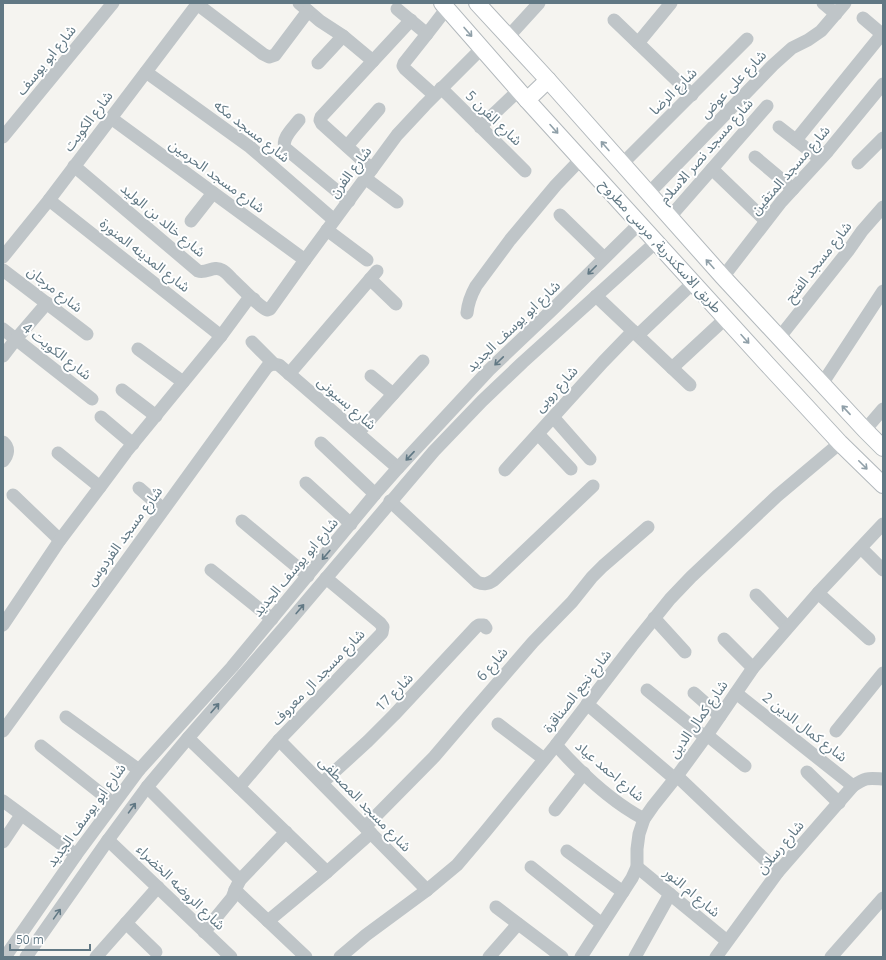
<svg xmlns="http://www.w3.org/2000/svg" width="886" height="960" font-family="'Open Sans','Noto Sans Arabic',sans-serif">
<rect width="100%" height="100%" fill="#f5f4f0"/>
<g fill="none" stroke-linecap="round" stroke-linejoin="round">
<!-- major casing -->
<g stroke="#b2b8bc" stroke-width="18">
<g id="major">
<polyline points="442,3 527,100 767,364 840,443 883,485"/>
<polyline points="477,3 548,80 723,277 865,430 883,448"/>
<polyline points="527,100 548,80"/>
</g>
</g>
<!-- minor -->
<g stroke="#bfc5c8" stroke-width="13">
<polyline points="299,3 320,21 343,36 373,61"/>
<polyline points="823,3 836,14"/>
<polyline points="197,4 263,54 269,57 275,55 308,11"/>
<polyline points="397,9 427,34"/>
<polyline points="863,18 883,35"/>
<polyline points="614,20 692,95"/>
<polyline points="508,37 539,3"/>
<polyline points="638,43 671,3"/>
<polyline points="318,63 343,36"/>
<polyline points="146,72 250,147 334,220"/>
<polyline points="441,88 525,171"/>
<polyline points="434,95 405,69 403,66 404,63 427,34 447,8"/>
<polyline points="111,118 305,260"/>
<path d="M299,120C294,127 281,138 285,148L349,201"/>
<polyline points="480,127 519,90"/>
<polyline points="779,127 820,159"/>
<polyline points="3,137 113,3"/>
<polyline points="796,140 882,34"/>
<polyline points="347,146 379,109"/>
<polyline points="755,157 793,189"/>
<polyline points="858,163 883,138"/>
<polyline points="622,164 747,39"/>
<path d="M74,166L198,271C206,274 214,265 222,270C226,272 229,276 232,279C241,287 257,305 267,310L270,309L305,260L397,135L425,105L482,48"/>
<polyline points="372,169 322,124 320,120 321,117 411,20"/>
<polyline points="712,169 766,221"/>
<polyline points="365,178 397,202"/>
<polyline points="648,194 773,65 792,48 808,40 821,31 845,3"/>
<polyline points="49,200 221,336"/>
<polyline points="560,215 604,258"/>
<polyline points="669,218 767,106"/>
<polyline points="191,221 213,193"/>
<polyline points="327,230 367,260"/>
<polyline points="3,257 49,200 198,3"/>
<polyline points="3,270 87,334"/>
<polyline points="723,277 781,202 828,151 883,84"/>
<polyline points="370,279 396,304"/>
<polyline points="596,296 690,385"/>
<path d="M467,313C468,303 471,295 476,286L510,240L556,185L581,159"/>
<polyline points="3,329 92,399"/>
<polyline points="638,335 694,282"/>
<polyline points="779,338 848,251 862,231 883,207"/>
<polyline points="252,342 274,364 279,365 398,468"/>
<polyline points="138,349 183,382"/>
<polyline points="3,356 16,339 47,303"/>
<polyline points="672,368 726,318"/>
<polyline points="289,374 377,271"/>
<polyline points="371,376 393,394"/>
<polyline points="822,384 883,291"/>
<polyline points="122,390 156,416"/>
<polyline points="101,417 133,444"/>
<polyline points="553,417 590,459"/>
<polyline points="865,430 883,409"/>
<polyline points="358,433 423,361"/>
<polyline points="538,434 571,469"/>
<path d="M3,442C10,448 8,455 3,461"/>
<polyline points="321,443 375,494"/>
<polyline points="58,453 100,487"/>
<polyline points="505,470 603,362 633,331"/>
<polyline points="306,483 351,524"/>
<polyline points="139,488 163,509"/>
<polyline points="13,495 60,540"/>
<path d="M390,501L477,582C484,585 488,584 494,580L593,486"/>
<polyline points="242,521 308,576"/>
<polyline points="861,548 883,570"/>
<polyline points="211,570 272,619"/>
<polyline points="818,593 869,639"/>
<polyline points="756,595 787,627"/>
<polyline points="654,618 685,652"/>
<polyline points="3,625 60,540 100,487 126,452 221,336 246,302 248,300 254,299"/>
<polyline points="724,639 753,668"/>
<polyline points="647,690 705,737"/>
<polyline points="694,693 720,716"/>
<polyline points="736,693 853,786"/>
<polyline points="587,704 675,779"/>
<polyline points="66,717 139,770"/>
<polyline points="498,724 544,759"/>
<polyline points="3,731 267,367 270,365 274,364"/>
<polyline points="836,731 883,673"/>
<polyline points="707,735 745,766"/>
<polyline points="188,738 327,872"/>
<polyline points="279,740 427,890"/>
<path d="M556,745C580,772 612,802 644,819"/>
<polyline points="41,746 113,803"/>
<polyline points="807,772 839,803"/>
<polyline points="677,776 778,872"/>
<polyline points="322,783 368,741 394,715 476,627 479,625 484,625 486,628"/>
<polyline points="147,787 240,880"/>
<polyline points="239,787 279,740 382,633 383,627 380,623 326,578"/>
<polyline points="3,801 76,855"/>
<polyline points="555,810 584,773"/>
<polyline points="365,827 434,757 469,716 533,642 572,602 592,577 603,566 648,527"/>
<polyline points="108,840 231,957"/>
<polyline points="3,842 21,815"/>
<polyline points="567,851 623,892"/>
<polyline points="531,867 602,924"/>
<polyline points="637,867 727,941"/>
<polyline points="235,890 306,957"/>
<polyline points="496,907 562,957"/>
<polyline points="268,921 327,872 371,833"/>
<polyline points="126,923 156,952"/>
<polyline points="204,932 232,898 235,890 240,880 286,832"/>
<polyline points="5,957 76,855 139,770 232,667 375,494 398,468 489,370 553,309 640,223"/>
<polyline points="26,957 108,840 147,787 188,738 288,623 434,451 482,401 523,362 656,242"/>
<polyline points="96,957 158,887"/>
<polyline points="340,957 366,935 427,890 457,865 485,832 556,745 632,646 670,599 691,577 777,496 840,443"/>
<polyline points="489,957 518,924"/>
<polyline points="581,957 632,878 637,867 637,849 639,834 644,819 653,806 677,776 707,735 753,668 818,593 883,524"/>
<polyline points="635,957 670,894"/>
<path d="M716,957L778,872L853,786C866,777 868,778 883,779"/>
<polyline points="831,957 883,898"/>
</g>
<!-- major -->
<use href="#major" stroke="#fff" stroke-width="16"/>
</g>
<!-- one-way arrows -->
<defs><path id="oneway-shaft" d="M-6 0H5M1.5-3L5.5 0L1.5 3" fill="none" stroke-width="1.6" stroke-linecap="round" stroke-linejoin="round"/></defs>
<g stroke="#90a0a9">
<use href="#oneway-shaft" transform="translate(468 32) rotate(49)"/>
<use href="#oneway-shaft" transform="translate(554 129) rotate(48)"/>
<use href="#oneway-shaft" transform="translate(605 146) rotate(-131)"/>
<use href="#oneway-shaft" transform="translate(710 264) rotate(-132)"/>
<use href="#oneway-shaft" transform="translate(745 339) rotate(48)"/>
<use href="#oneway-shaft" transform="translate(846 410) rotate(-133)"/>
<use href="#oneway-shaft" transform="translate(863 465) rotate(45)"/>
</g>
<g stroke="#617884">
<use href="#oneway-shaft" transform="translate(592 270) rotate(135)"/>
<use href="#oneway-shaft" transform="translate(499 361) rotate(136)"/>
<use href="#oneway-shaft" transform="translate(410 456) rotate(133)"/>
<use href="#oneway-shaft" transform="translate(326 555) rotate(130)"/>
<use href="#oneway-shaft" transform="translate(300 609) rotate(-50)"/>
<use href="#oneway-shaft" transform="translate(215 708) rotate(-49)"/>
<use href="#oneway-shaft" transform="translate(132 808) rotate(-54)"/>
<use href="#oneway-shaft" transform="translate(57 914) rotate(-55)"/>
</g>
<g text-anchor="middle" stroke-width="4" stroke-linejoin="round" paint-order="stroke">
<!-- street labels -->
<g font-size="14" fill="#617884" stroke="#fff">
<text transform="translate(46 60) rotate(-51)" y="5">شارع ابو يوسف</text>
<text transform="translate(733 84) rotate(-46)" y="5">شارع على عوض</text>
<text transform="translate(673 91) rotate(-45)" y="5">شارع الرضا</text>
<text transform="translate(494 118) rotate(44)" y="5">شارع الفرن 5</text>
<text transform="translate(88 121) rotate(-53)" y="5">شارع الكويت</text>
<text transform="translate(252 131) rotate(38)" y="5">شارع مسجد مكه</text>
<text transform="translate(706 151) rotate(-49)" y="5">شارع مسجد نصر الاسلام</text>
<text transform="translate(790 170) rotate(-49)" y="5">شارع مسجد المتقين</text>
<text transform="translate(350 172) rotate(-53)" y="5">شارع الفرن</text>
<text transform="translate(217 176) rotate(36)" y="5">شارع مسجد الحرمين</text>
<text transform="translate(163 220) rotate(40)" y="5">شارع خالد بن الوليد</text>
<text transform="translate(661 246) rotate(48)" y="5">طريق الاسكندرية, مرسى مطروح</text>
<text transform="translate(145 255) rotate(38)" y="5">شارع المدينه المنورة</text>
<text transform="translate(818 262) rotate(-52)" y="5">شارع مسجد الفتح</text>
<text transform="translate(55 289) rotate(38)" y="5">شارع مرجان</text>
<text transform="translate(513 326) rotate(-44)" y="5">شارع ابو يوسف الجديد</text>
<text transform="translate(57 351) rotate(38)" y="5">شارع الكويت 4</text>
<text transform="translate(556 389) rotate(-48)" y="5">شارع روبى</text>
<text transform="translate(347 403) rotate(41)" y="5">شارع بسيونى</text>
<text transform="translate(124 536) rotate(-54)" y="5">شارع مسجد الفردوس</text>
<text transform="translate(295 567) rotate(-50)" y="5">شارع ابو يوسف الجديد</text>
<text transform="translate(492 664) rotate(-49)" y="5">شارع 6</text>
<text transform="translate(318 677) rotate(-46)" y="5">شارع مسجد ال معروف</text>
<text transform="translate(577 691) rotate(-52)" y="5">شارع نجع الصناقرة</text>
<text transform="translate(394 692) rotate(-46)" y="5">شارع 17</text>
<text transform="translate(698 719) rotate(-55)" y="5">شارع كمال الدين</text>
<text transform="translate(805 727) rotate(38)" y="5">شارع كمال الدين 2</text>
<text transform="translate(610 771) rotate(40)" y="5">شارع احمد عياد</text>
<text transform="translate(365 804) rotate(46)" y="5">شارع مسجد المصطفى</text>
<text transform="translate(86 815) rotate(-54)" y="5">شارع ابو يوسف الجديد</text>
<text transform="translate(780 847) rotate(-50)" y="5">شارع رسلان</text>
<text transform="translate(181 887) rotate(44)" y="5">شارع الروضه الخضراء</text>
<text transform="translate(692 892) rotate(40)" y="5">شارع ام النور</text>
</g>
</g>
<!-- border -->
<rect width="886" height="960" fill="none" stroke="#617884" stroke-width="8"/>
<!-- scale -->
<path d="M10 944v6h80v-6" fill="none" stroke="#617884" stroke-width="2"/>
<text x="16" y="944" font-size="12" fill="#617884" stroke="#ffffff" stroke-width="3" paint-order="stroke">50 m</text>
</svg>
